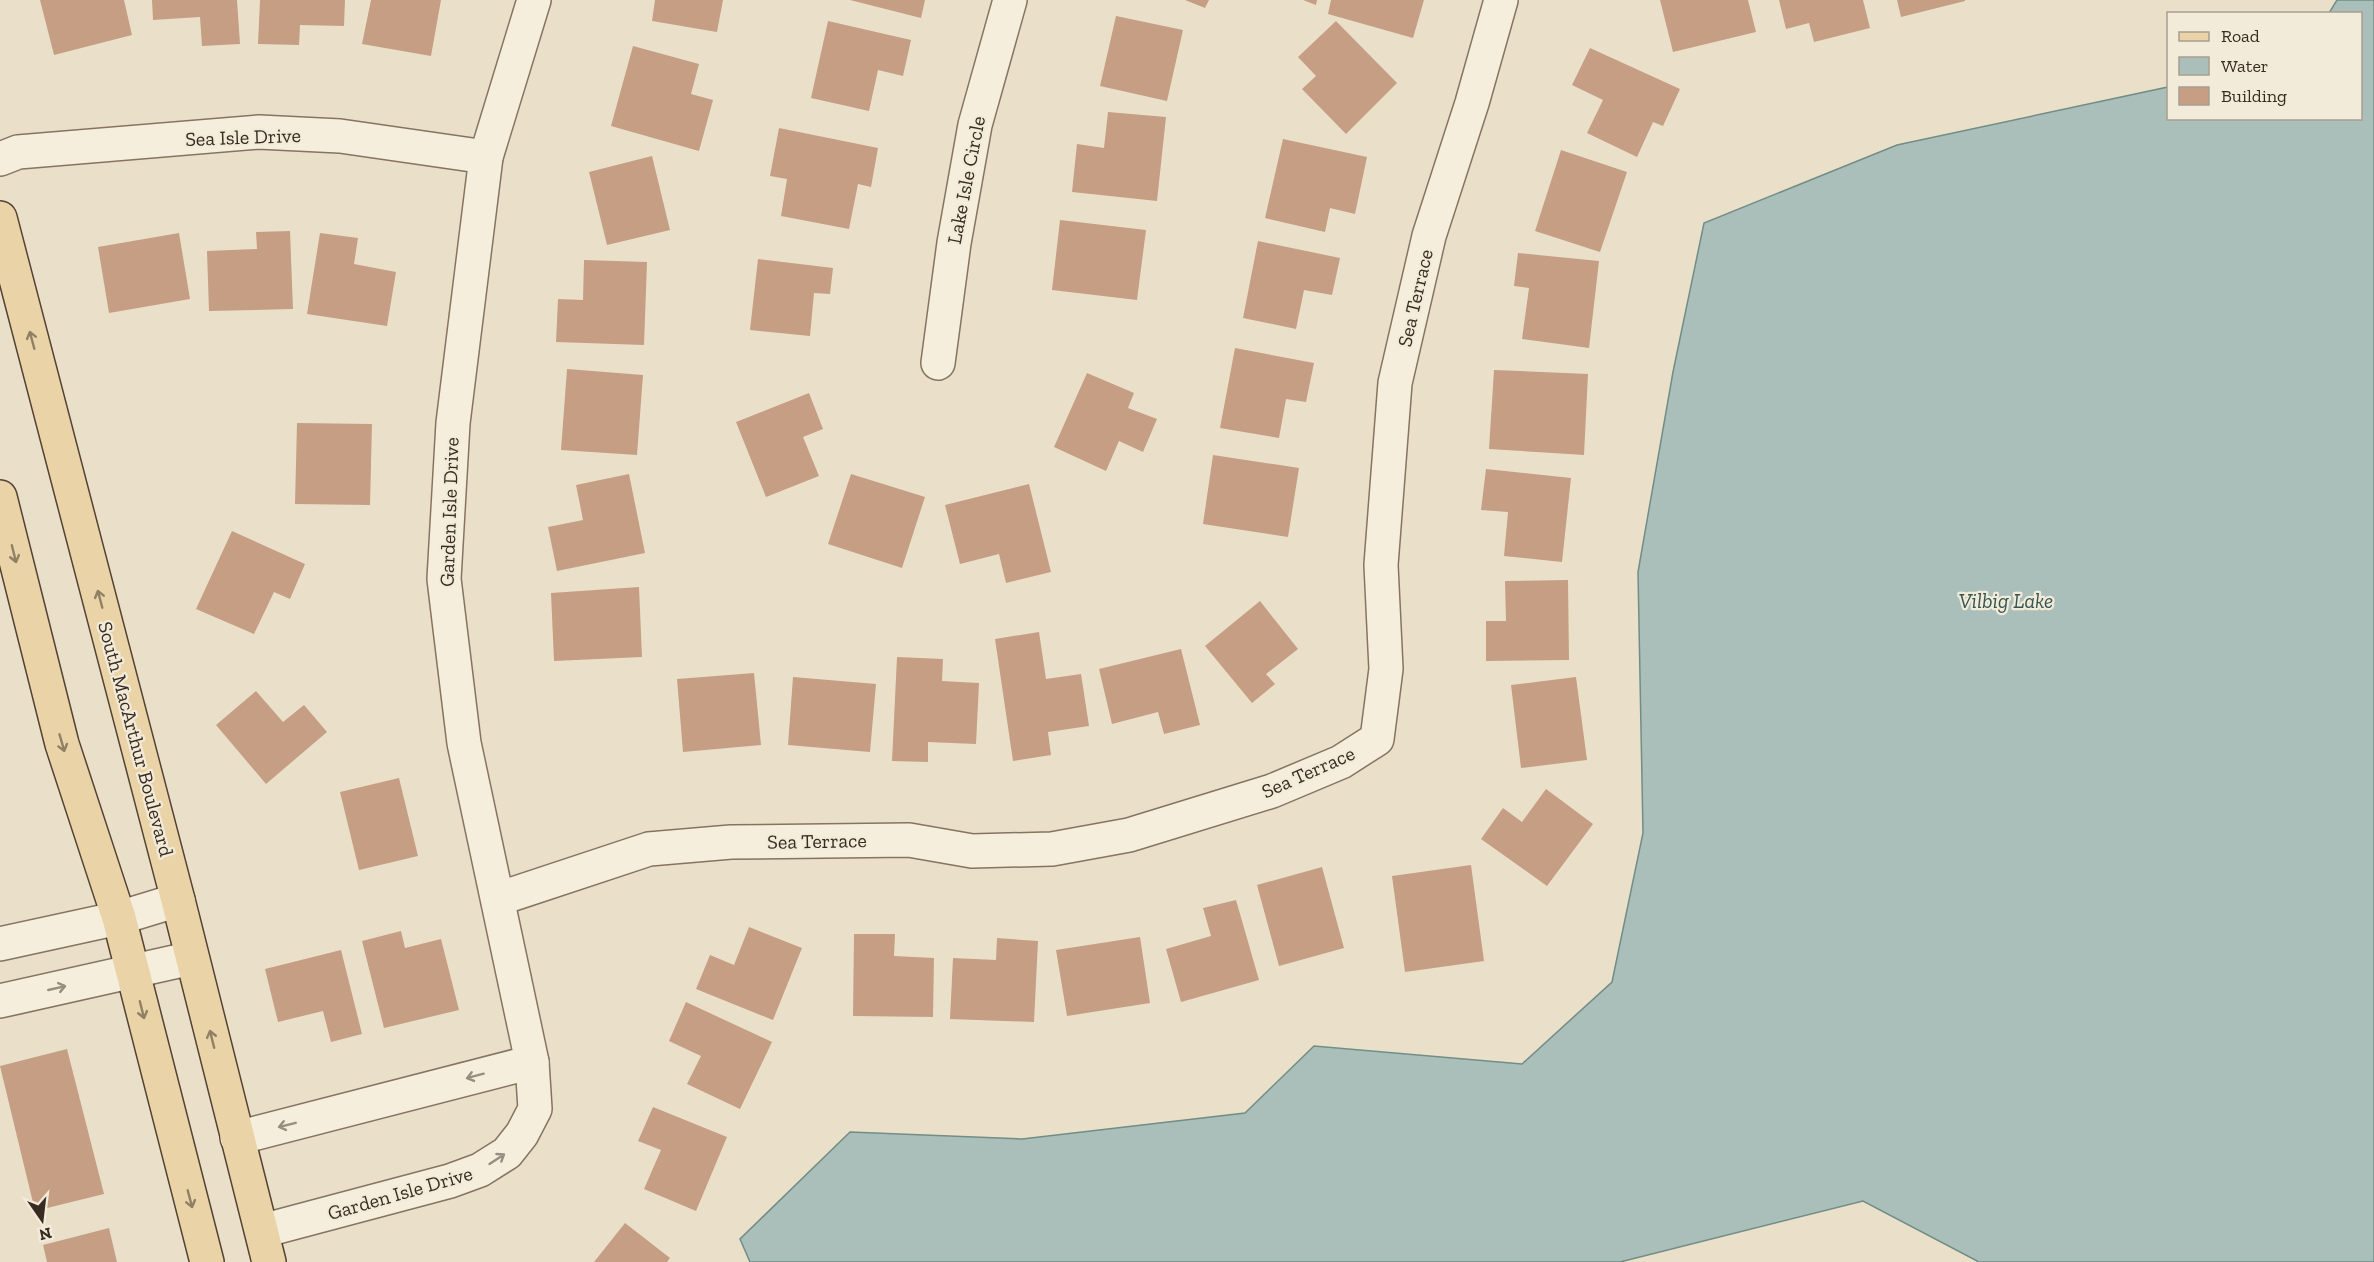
<svg xmlns="http://www.w3.org/2000/svg" width="2374" height="1262" font-family="'Zilla Slab',serif">
<rect width="100%" height="100%" fill="#eae0ca"/>
<!-- water -->
<polygon fill="#aabfb9" stroke="#718d86" stroke-width="1.5" points="2337,0 2374,0 2374,1262 1979,1262 1863,1201 1620,1262 750,1262 740,1239 850,1132 1022,1139 1245,1113 1314,1046 1522,1064 1612,982 1643,833 1638,572 1673,372 1704,223 1897,145 2168,87 2168,118 2360,118 2360,14 2329,13"/>
<!-- building -->
<g fill="#c59e84">
<polygon points="40,0 124,0 132,35 54,55"/>
<polygon points="152,0 237,0 240,44 202,46 200,17 153,20"/>
<polygon points="260,0 345,0 344,26 300,25 299,45 258,44"/>
<polygon points="371,0 441,0 431,56 362,44"/>
<polygon points="655,0 723,0 717,32 652,21"/>
<polygon points="850,0 925,0 921,18"/>
<polygon points="1185,0 1209,0 1205,8"/>
<polygon points="1303,0 1317,0 1316,5"/>
<polygon points="1331,0 1424,0 1413,38 1328,14"/>
<polygon points="1660,0 1748,0 1756,32 1673,52"/>
<polygon points="1779,0 1863,0 1870,28 1814,42 1809,23 1786,29"/>
<polygon points="1897,0 1965,0 1965,1 1901,17"/>
<polygon points="1116,16 1183,30 1167,101 1100,86"/>
<polygon points="828,21 911,40 903,76 878,70 869,111 811,98"/>
<polygon points="1336,21 1397,83 1346,134 1302,89 1316,76 1298,57"/>
<polygon points="633,46 699,64 691,94 713,100 699,151 611,126"/>
<polygon points="1590,48 1680,89 1663,126 1653,122 1637,157 1587,133 1603,100 1572,85"/>
<polygon points="1108,112 1166,117 1157,201 1072,192 1077,144 1104,148"/>
<polygon points="779,128 878,148 871,187 858,184 849,229 781,216 787,179 770,176"/>
<polygon points="1283,139 1367,157 1355,214 1330,208 1325,232 1265,218"/>
<polygon points="1561,150 1627,172 1600,252 1535,231"/>
<polygon points="652,156 670,230 607,245 589,172"/>
<polygon points="1060,220 1146,230 1137,300 1052,290"/>
<polygon points="290,231 293,309 209,311 207,251 257,249 256,232"/>
<polygon points="179,233 190,299 109,313 98,247"/>
<polygon points="320,233 358,238 354,264 396,272 387,326 307,314"/>
<polygon points="1258,241 1340,258 1332,295 1304,290 1296,329 1243,318"/>
<polygon points="1518,253 1599,261 1589,348 1522,339 1529,288 1514,286"/>
<polygon points="758,259 833,268 830,294 814,293 810,336 750,330"/>
<polygon points="584,260 647,262 644,345 556,342 558,299 583,300"/>
<polygon points="1235,348 1314,363 1306,402 1286,399 1279,438 1220,428"/>
<polygon points="567,369 643,375 637,455 561,450"/>
<polygon points="1494,370 1588,374 1584,455 1489,449"/>
<polygon points="1087,373 1134,393 1128,408 1157,419 1143,452 1119,441 1106,471 1054,447"/>
<polygon points="809,393 823,429 803,437 819,476 766,497 736,422"/>
<polygon points="297,423 372,424 370,505 295,504"/>
<polygon points="1213,455 1299,468 1288,537 1203,524"/>
<polygon points="1486,469 1571,478 1562,562 1504,556 1508,512 1481,510"/>
<polygon points="629,474 645,553 557,571 548,527 583,520 576,485"/>
<polygon points="851,474 925,497 902,568 828,544"/>
<polygon points="1029,484 1051,572 1006,583 999,554 960,564 945,505"/>
<polygon points="232,531 305,564 290,599 274,592 254,634 196,609"/>
<polygon points="1568,580 1569,660 1486,661 1486,621 1506,621 1505,581"/>
<polygon points="639,587 642,657 554,661 551,593"/>
<polygon points="1260,601 1298,649 1266,674 1275,684 1252,703 1205,646"/>
<polygon points="1039,632 1046,679 1081,674 1089,726 1048,732 1051,755 1013,761 995,639"/>
<polygon points="1181,649 1200,725 1164,734 1158,712 1112,724 1099,669"/>
<polygon points="897,657 943,659 942,681 979,683 976,744 928,742 928,762 892,761"/>
<polygon points="754,673 761,745 683,752 677,679"/>
<polygon points="793,677 876,684 870,752 788,745"/>
<polygon points="1576,677 1587,760 1521,768 1511,685"/>
<polygon points="256,691 283,722 304,705 327,732 266,784 216,725"/>
<polygon points="399,778 418,856 359,870 340,792"/>
<polygon points="1546,789 1593,824 1547,886 1481,839 1503,808 1522,822"/>
<polygon points="1471,865 1484,961 1405,972 1392,876"/>
<polygon points="1322,867 1344,948 1279,966 1257,885"/>
<polygon points="1236,900 1259,980 1181,1002 1166,949 1211,936 1203,908"/>
<polygon points="749,927 802,948 773,1020 696,989 710,955 734,965"/>
<polygon points="401,931 405,948 441,939 459,1010 384,1028 362,941"/>
<polygon points="854,934 895,934 894,956 934,958 933,1017 853,1016"/>
<polygon points="1140,937 1150,1003 1067,1016 1056,950"/>
<polygon points="997,938 1038,941 1034,1022 950,1019 953,958 996,960"/>
<polygon points="341,950 362,1034 331,1042 323,1011 278,1022 265,969"/>
<polygon points="686,1002 772,1042 740,1109 687,1084 701,1056 669,1041"/>
<polygon points="67,1049 104,1194 35,1211 0,1066"/>
<polygon points="653,1107 727,1137 696,1211 644,1189 661,1150 638,1141"/>
<polygon points="625,1223 670,1258 667,1262 594,1262"/>
<polygon points="109,1228 117,1262 47,1262 43,1245"/>
</g>
<g fill="none" stroke-linecap="round" stroke-linejoin="round">
<!-- minor casing -->
<g stroke="#857460" stroke-width="36">
<g id="minor">
<polyline points="0,159 18,152 259,132 340,136 486,157"/>
<polyline points="938,363 954,243 975,125 1010,0"/>
<polyline points="498,899 649,849 731,842 909,840 972,851 1052,849 1129,835 1272,791 1341,762 1377,739 1386,669 1381,565 1395,383 1429,236 1472,103 1501,0"/>
<polyline points="0,944 119,918 178,900"/>
<polyline points="0,1001 192,958"/>
<polyline points="237,1138 532,1062"/>
<polyline points="262,1231 450,1181 480,1170 507,1153 522,1134 535,1109 532,1062 464,743 444,579 453,423 486,157 534,0"/>
</g>
</g>
<!-- major casing -->
<g stroke="#544234" stroke-width="36">
<g id="major">
<polyline points="0,218 178,900 269,1262"/>
<polyline points="0,497 62,744 119,918 207,1262"/>
</g>
</g>
<!-- minor -->
<use href="#minor" stroke="#f6eedd" stroke-width="33"/>
<!-- major -->
<use href="#major" stroke="#e9d3a7" stroke-width="33"/>
</g>
<!-- one-way arrows -->
<defs><path id="oneway-shaft" d="M-6 0H5M1.5-3L5.5 0L1.5 3" fill="none" stroke-width="1.6" stroke-linecap="round" stroke-linejoin="round" transform="scale(1.5)"/></defs>
<g stroke="#908064">
<use href="#oneway-shaft" transform="translate(32 340) rotate(-105)"/>
<use href="#oneway-shaft" transform="translate(14 554) rotate(76)"/>
<use href="#oneway-shaft" transform="translate(100 599) rotate(-105)"/>
<use href="#oneway-shaft" transform="translate(62 743) rotate(74)"/>
<use href="#oneway-shaft" transform="translate(142 1010) rotate(76)"/>
<use href="#oneway-shaft" transform="translate(212 1039) rotate(-104)"/>
<use href="#oneway-shaft" transform="translate(190 1199) rotate(75)"/>
</g>
<g stroke="#978d80">
<use href="#oneway-shaft" transform="translate(57 988) rotate(-13)"/>
<use href="#oneway-shaft" transform="translate(475 1076) rotate(165)"/>
<use href="#oneway-shaft" transform="translate(287 1125) rotate(166)"/>
<use href="#oneway-shaft" transform="translate(497 1159) rotate(-33)"/>
</g>
<g text-anchor="middle" stroke-width="4.5" stroke-linejoin="round" paint-order="stroke">
<!-- street labels -->
<g font-size="20" fill="#382c22" stroke="#f3ebd9">
<text transform="translate(243 137) rotate(-2)" y="7">Sea Isle Drive</text>
<text transform="translate(966 180) rotate(-79)" y="7">Lake Isle Circle</text>
<text transform="translate(1415 298) rotate(-77)" y="7">Sea Terrace</text>
<text transform="translate(449 512) rotate(-88)" y="7">Garden Isle Drive</text>
<text transform="translate(136 739) rotate(75)" y="7">South MacArthur Boulevard</text>
<text transform="translate(1308 772) rotate(-24)" y="7">Sea Terrace</text>
<text transform="translate(817 841) rotate(-1)" y="7">Sea Terrace</text>
<text transform="translate(400 1193) rotate(-16)" y="7">Garden Isle Drive</text>
</g>
<!-- water labels -->
<g font-size="21" font-style="italic" fill="#335653" stroke="#f3ebd9">
<text x="2006" y="608">Vilbig Lake</text>
</g>
</g>
<!-- legend -->
<rect x="2167" y="12" width="195" height="108" fill="#f3ebd9" stroke="#a89f90" stroke-width="1.5"/>
<rect x="2179" y="32" width="30" height="9" fill="#e9d3a7" stroke="#a89f90" stroke-width="1.5"/>
<text x="2221" y="42" font-size="18" fill="#382c22">Road</text>
<rect x="2179" y="57" width="30" height="18" fill="#aabfb9" stroke="#a89f90" stroke-width="1.5"/>
<text x="2221" y="72" font-size="18" fill="#382c22">Water</text>
<rect x="2179" y="87" width="30" height="18" fill="#c59e84" stroke="#a89f90" stroke-width="1.5"/>
<text x="2221" y="102" font-size="18" fill="#382c22">Building</text>
<!-- north arrow -->
<g transform="translate(42 1220) rotate(166)" stroke="#f3ebd9" stroke-width="4.5" paint-order="stroke">
<path d="M0-4.5L10 22L0 15L-10 22Z" fill="#382c22"/>
<text y="-9" font-size="16" font-weight="bold" text-anchor="middle" fill="#382c22">N</text>
</g>
</svg>
